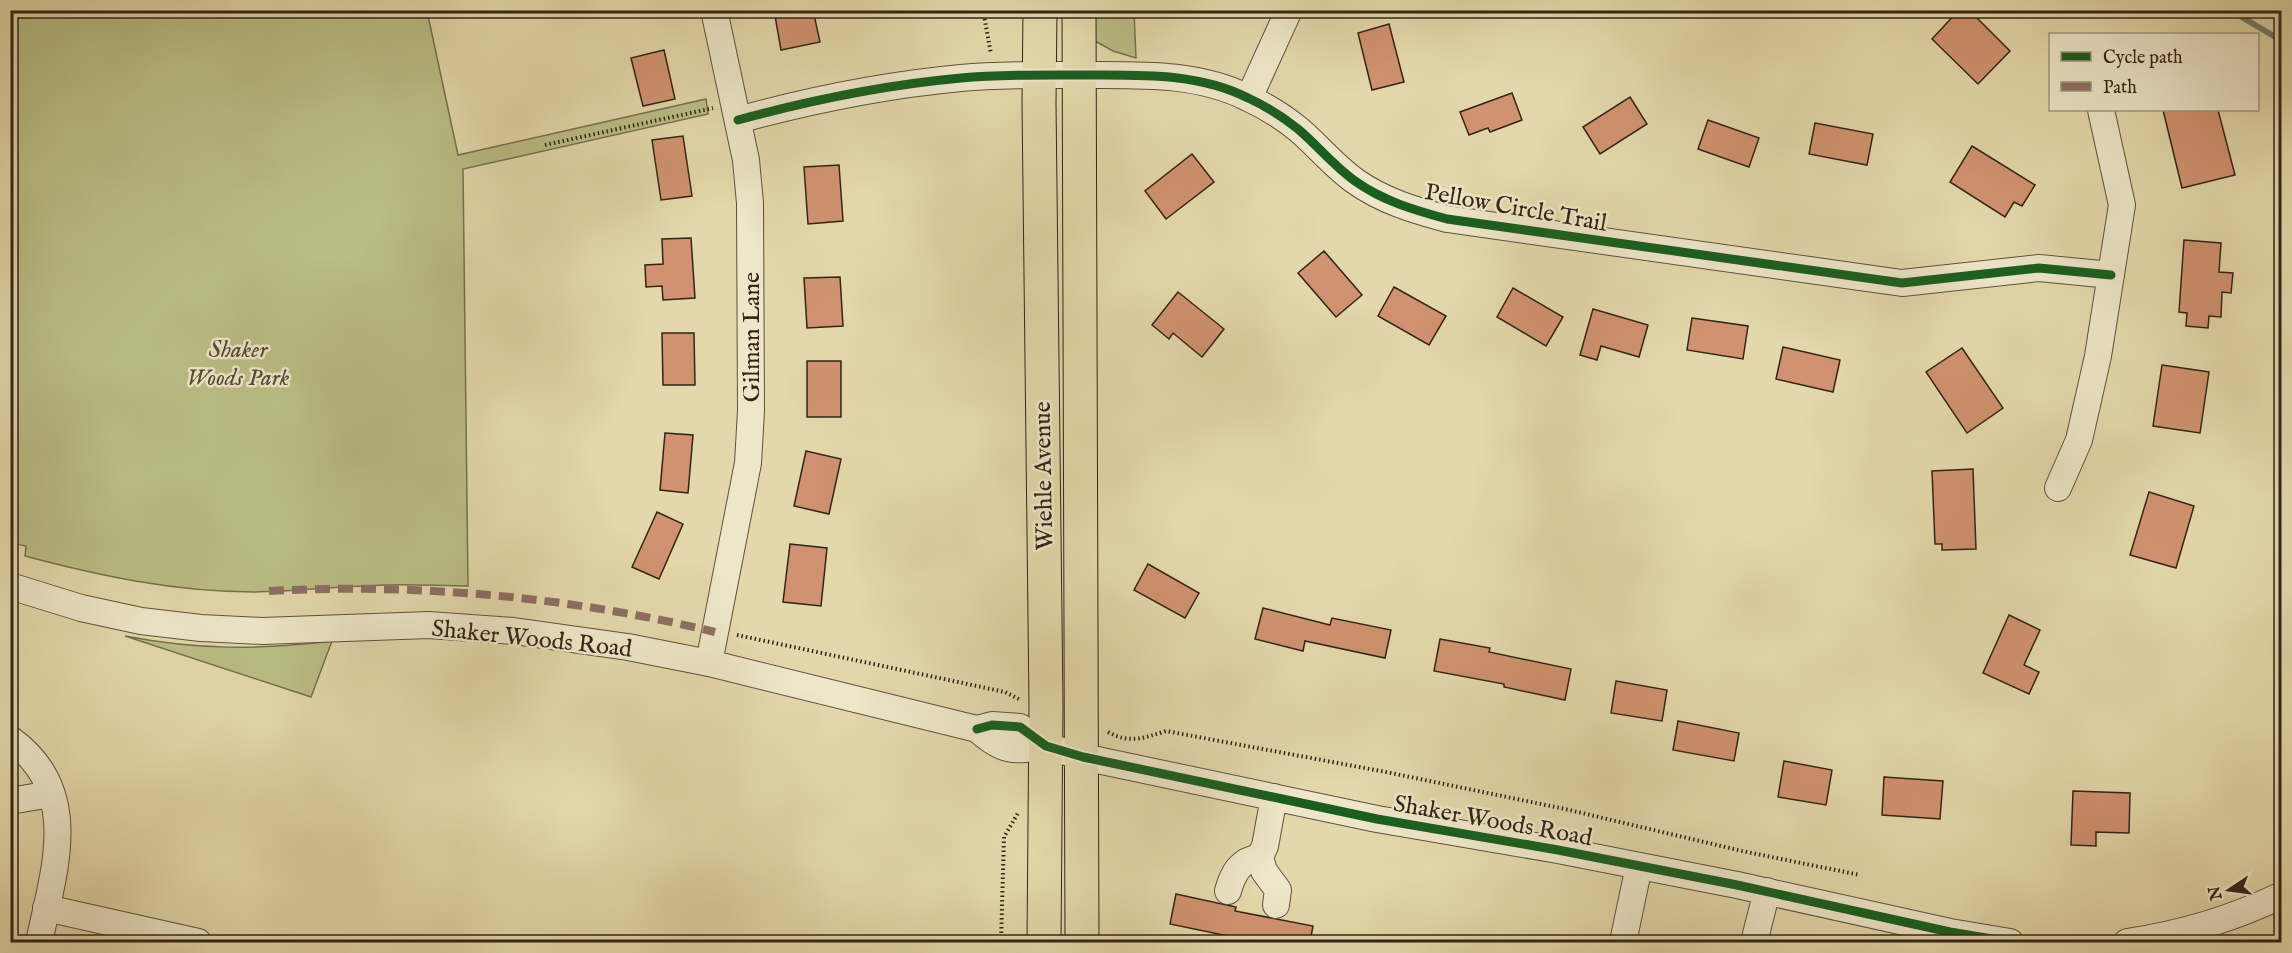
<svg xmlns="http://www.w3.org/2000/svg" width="2292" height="953" font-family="'IM FELL English',serif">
<rect width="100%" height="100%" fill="#e3d8ab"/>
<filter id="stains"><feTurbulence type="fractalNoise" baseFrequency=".00333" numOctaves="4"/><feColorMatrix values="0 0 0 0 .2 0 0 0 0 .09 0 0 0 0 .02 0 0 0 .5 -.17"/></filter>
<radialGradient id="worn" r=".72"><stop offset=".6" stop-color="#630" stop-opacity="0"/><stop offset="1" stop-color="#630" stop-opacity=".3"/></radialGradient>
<!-- green -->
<g fill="#babd85" stroke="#76704e" stroke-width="1.5">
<path d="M11,10L427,11L458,155L706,99L708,114L463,169L468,586C441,586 413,584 386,585C342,586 298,591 254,592C176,592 100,576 25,556L26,546L11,543Z"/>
<polygon points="1094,11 1134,11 1136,58 1113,51 1095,41"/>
<path d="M125,636C197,650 260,650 332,641L311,697Z"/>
</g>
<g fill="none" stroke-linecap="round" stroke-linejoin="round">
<!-- stream -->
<polyline stroke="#6e7e6f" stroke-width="6" points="2230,10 2282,41"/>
</g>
<!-- building -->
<g fill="#d09270" stroke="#332417" stroke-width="1.5">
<polygon points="774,10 813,10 820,42 781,50"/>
<polygon points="1959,10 1969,10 2010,51 1978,84 1932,39"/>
<polygon points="1389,24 1404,82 1372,90 1358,33"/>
<polygon points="664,50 675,99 643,106 631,58"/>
<polygon points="1512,93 1522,120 1490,132 1488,128 1469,135 1460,112"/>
<polygon points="1630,97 1647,124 1600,154 1583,127"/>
<polygon points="2163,110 2218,110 2235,175 2182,188"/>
<polygon points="1708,120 1759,138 1749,167 1698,149"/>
<polygon points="1815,123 1873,134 1867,165 1809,154"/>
<polygon points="683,136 692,196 661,200 652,140"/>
<polygon points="1972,146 2035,185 2022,206 2014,202 2005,217 1950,182"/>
<polygon points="1192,154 1214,182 1166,219 1145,191"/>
<polygon points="839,165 843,221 808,224 804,167"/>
<polygon points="691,238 695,298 663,300 662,286 646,287 645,265 663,264 662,239"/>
<polygon points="2184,240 2221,243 2219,272 2233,273 2231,293 2222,292 2221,317 2209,316 2208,328 2186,326 2187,313 2179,312"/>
<polygon points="1324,251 1362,295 1336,317 1298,273"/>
<polygon points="840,277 843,326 807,328 804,278"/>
<polygon points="1394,287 1446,316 1429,345 1378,316"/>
<polygon points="1513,288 1563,317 1546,346 1497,317"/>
<polygon points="1178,292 1224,329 1202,357 1173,333 1169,339 1152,325"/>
<polygon points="1593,309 1648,325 1639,357 1601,346 1597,360 1580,355"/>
<polygon points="1692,318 1748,326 1743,359 1687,350"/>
<polygon points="662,333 694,333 695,385 663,385"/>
<polygon points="1783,347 1840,360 1833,392 1776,379"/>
<polygon points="1962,348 2003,408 1967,433 1926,372"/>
<rect x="807" y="361" width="34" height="56"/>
<polygon points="2162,365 2209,372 2200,433 2153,426"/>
<polygon points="665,433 693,435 688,493 660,490"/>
<polygon points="806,451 841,459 829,514 794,506"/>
<polygon points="1973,469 1976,549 1942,550 1942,544 1935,544 1932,471"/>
<polygon points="2149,492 2194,506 2176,568 2130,555"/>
<polygon points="657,512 683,524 659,579 632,567"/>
<polygon points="790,544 827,548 821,606 783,602"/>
<polygon points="1148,564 1199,593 1185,618 1134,590"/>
<polygon points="1263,608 1330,625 1332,618 1391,630 1385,658 1305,641 1303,651 1255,639"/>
<polygon points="2009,615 2040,630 2024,665 2039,672 2029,694 1983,673"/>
<polygon points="1440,639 1490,648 1489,652 1571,669 1565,700 1504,687 1504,684 1434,671"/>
<polygon points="1616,681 1667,690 1662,721 1611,713"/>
<polygon points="1678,721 1739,733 1734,761 1673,750"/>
<polygon points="1784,761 1832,770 1826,805 1778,797"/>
<polygon points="1884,777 1943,781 1940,819 1882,815"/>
<polygon points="2073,791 2130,793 2129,833 2096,832 2096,846 2071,845"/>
<polygon points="1176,894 1236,907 1235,911 1313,926 1310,942 1257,942 1170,924"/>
</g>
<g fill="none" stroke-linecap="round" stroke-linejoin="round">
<!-- minor casing -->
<g stroke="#5f513c" stroke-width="28">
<g id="minor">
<polyline points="1249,98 1289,10"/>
<path d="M738,120C811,100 885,85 961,78C1003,74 1046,75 1088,75C1142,75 1199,73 1248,98C1266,106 1283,117 1298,129C1318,146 1334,166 1355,181C1383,201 1414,210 1447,219L1902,283L2039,268L2111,275"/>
<polyline points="2058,488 2079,440 2098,356 2122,205 2101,110"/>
<path d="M10,586L81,608L141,621L201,628L262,631L429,625L514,631L628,647L709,663L977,729C1004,752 1012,752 1046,746"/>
<polyline points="709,663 748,463 751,411 750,203 746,160 714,10"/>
<polyline points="977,729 992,725 1020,727 1046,746 1083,757 1377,819 1558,850 1737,885 1950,932 2010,942"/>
<path d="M10,739C83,791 54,870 39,942"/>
<polyline points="1274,797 1265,846 1260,857 1264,871 1278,890 1276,905"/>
<polyline points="10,801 51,794"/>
<path d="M1228,891C1233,873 1240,860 1260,857"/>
<polyline points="46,908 198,942"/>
<polyline points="1623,942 1639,866"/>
<polyline points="1754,942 1767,891"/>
<path d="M2127,942C2182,934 2232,919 2282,895"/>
</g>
</g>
<!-- major casing -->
<g stroke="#332417" stroke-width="35">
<g id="major">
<polyline points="1040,10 1039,103 1046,705 1044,942"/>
<polyline points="1079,10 1082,942"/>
</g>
</g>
<!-- path -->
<g stroke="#332417" stroke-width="4" stroke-dasharray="1.5 3" stroke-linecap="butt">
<polyline points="983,10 991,54"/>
<polyline points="545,145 713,108"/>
<polyline points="737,635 1005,692 1019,699"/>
<path d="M1108,732C1129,744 1144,738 1166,731L1386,772L1565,809L1742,851L1860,875"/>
<polyline points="1001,942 1004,837 1018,813"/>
</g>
<!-- minor -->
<use href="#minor" stroke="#ede6c8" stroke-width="26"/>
<!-- major -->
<use href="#major" stroke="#e3d8ab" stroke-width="33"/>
<!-- quiet -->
<path stroke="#8d6e63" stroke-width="8" stroke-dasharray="15 8" stroke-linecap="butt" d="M269,591C418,583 570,597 715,632"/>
<!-- cycleway casing -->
<g stroke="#ede6c8" stroke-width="13">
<g id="cycleway">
<path d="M738,120C811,100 885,85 961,78C1003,74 1046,75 1088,75C1142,75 1199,73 1248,98C1266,106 1283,117 1298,129C1318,146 1334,166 1355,181C1383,201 1414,210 1447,219L1902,283L2039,268L2111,275"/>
<polyline points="977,729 992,725 1020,727 1046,746 1083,757 1377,819 1558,850 1737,885 1950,932 2010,942"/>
</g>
</g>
<!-- cycleway -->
<use href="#cycleway" stroke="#1b5e20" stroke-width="9"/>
</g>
<g text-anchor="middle" stroke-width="5" stroke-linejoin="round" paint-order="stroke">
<!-- street labels -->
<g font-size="24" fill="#332417" stroke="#ede6c8">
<text transform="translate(1516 207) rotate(10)" y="8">Pellow Circle Trail</text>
<text transform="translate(751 337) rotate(-90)" y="8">Gilman Lane</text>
<text transform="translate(1043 476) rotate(-91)" y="8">Wiehle Avenue</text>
<text transform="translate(532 638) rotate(6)" y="8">Shaker Woods Road</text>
<text transform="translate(1493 820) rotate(10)" y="8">Shaker Woods Road</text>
</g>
<!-- park labels -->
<g font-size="24" font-style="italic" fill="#554a32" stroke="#ede6c8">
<text x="238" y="357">Shaker<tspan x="238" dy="28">Woods Park</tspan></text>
</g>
</g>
<!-- margin -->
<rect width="2292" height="953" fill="none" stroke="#e3d8ab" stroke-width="36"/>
<rect x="12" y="12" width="2268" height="929" fill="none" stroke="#332417" stroke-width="3"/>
<rect x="18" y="18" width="2256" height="917" fill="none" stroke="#332417" stroke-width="1.5"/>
<!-- legend -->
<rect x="2049" y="33" width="210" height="78" fill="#ede6c8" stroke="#a39881" stroke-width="1.5"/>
<rect x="2061" y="52" width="30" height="9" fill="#1b5e20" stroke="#a39881" stroke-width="1.5"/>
<text x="2103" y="63" font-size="18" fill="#332417">Cycle path</text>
<rect x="2061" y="82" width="30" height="9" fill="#8d6e63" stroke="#a39881" stroke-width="1.5"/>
<text x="2103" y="93" font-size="18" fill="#332417">Path</text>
<!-- north arrow -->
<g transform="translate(2229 890) rotate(257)" stroke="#ede6c8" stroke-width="4.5" paint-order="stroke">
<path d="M0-4.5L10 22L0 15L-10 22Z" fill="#332417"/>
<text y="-9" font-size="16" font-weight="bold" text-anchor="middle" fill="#332417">N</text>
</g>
<rect width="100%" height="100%" filter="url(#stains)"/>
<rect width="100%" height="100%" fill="url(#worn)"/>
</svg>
